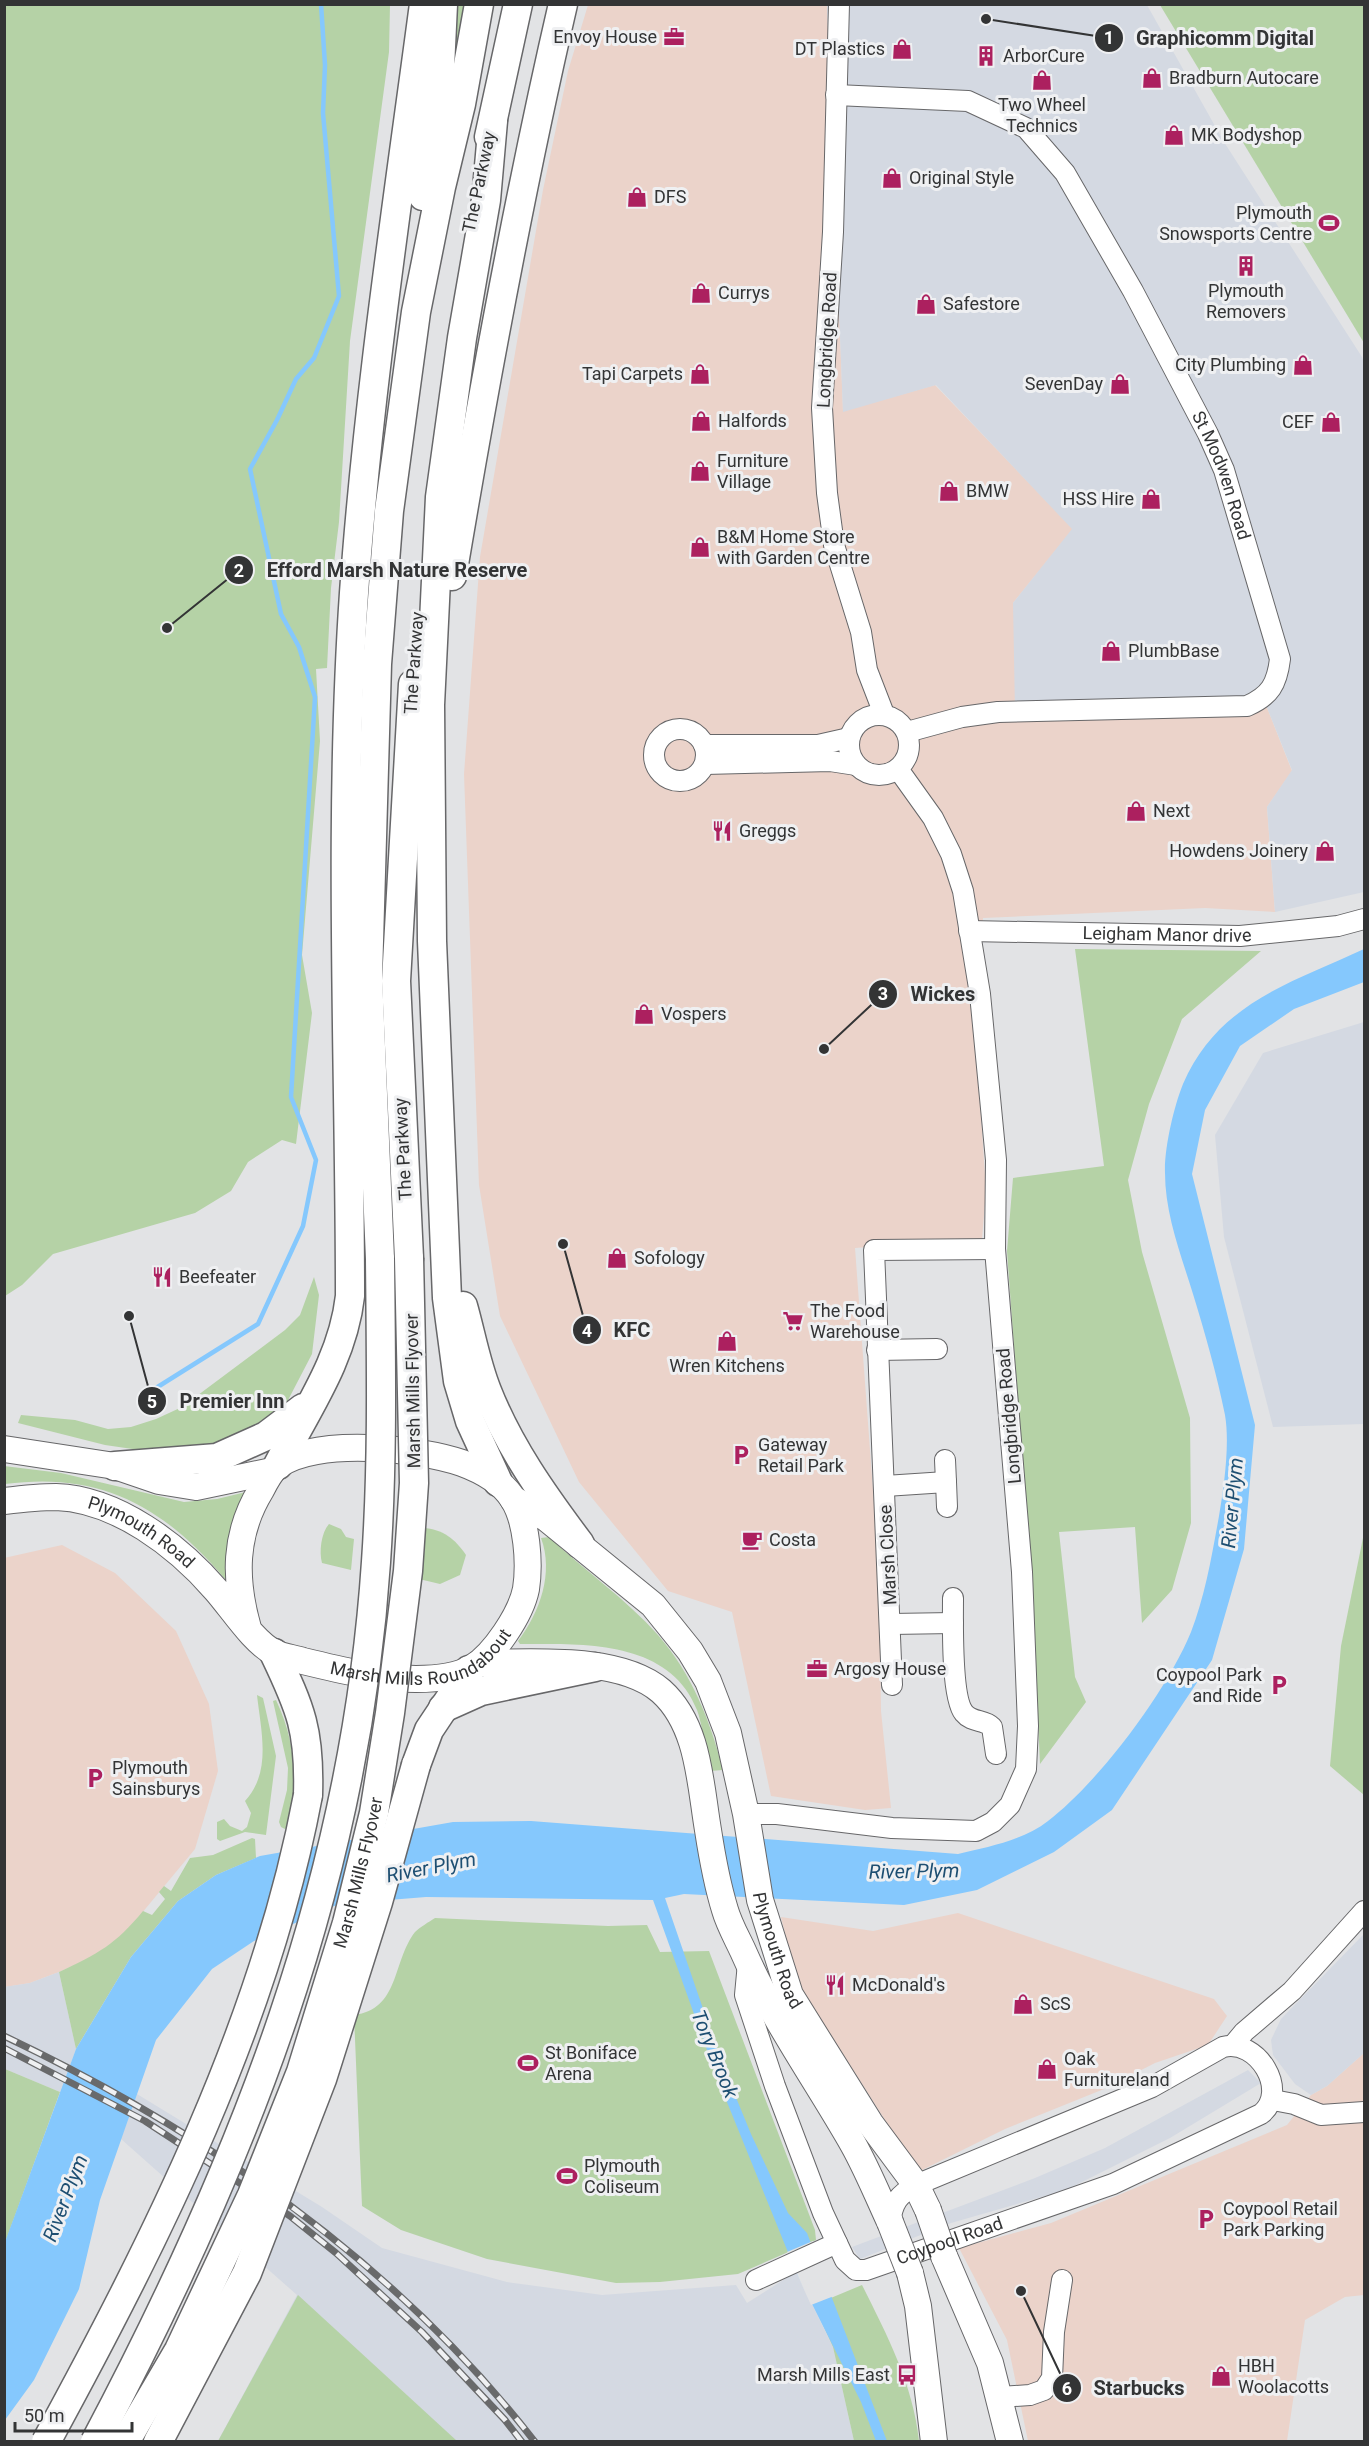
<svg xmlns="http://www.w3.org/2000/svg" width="1369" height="2446" font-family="Roboto,sans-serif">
<rect width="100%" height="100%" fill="#e2e3e5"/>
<!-- commercial -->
<g fill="#ebd3ca">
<polygon points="588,5 827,5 843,411 935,385 1073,529 1013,603 1266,705 1292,771 1267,807 1275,912 1205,908 983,918 977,1058 986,1190 982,1239 855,1248 879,1571 881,1711 891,1808 865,1810 771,1796 732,1612 668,1591 579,1482 500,1316 479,1185 464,774 480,557 543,190 568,71"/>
<polygon points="62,1545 115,1573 176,1631 209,1704 218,1771 195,1849 122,1937 97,1955 59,1972 30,1983 5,1987 4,1558"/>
<polygon points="958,1913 1214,1999 1227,2016 1208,2045 1155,2063 1104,2089 1005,2129 918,2172 796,1980 781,1917 873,1931"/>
<polygon points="1364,2053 1364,2295 1345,2297 1305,2320 1287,2441 1028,2441 1007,2340 959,2248 1051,2223 1287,2125 1311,2095 1327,2086"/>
</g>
<!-- built -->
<g fill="#d4d9e2">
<polygon points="827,5 1147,5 1224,142 1362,357 1364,363 1364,892 1275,912 1267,807 1292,770 1266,705 1015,712 1013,603 1072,529 936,385 843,412"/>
<polygon points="1364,1022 1364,1424 1273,1427 1224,1237 1215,1135 1263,1053"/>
<polygon points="1364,1934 1364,2053 1327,2086 1311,2095 1295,2084 1273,2055 1271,2040 1281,2019"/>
<polygon points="59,1972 76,2049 60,2092 5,2069 4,1987 30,1983"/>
<polygon points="1248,2070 1261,2083 1170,2138 1066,2190 951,2223 860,2259 852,2247 1035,2178 1105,2148"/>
<polygon points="137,2094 322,2207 382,2248 507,2282 602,2295 736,2285 747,2303 796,2272 833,2347 854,2441 218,2441 297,2295 121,2139"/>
</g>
<!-- green -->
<g fill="#b5d2a6">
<polygon points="5,4 390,5 389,52 350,341 339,522 331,588 327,668 316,669 320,741 302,955 312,1013 296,1144 282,1140 248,1162 231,1191 195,1213 53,1254 22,1285 5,1296"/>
<polygon points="450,5 464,5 451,76"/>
<polygon points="1160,5 1364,5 1364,343"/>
<polygon points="1075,949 1261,951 1182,1019 1149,1104 1128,1180 1142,1252 1190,1418 1191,1523 1172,1590 1142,1623 1135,1527 1059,1532 1075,1677 1086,1702 1040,1764 1033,1608 1007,1251 1013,1178 1104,1166"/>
<polygon points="314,1277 319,1295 312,1354 286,1404 268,1420 221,1443 160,1453 105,1445 18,1423 21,1415 75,1420 108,1429 131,1427 156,1419 182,1407 285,1330 300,1315"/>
<path d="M4,1466L61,1473L184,1502L217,1499L246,1492C233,1523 227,1546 229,1580L225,1579C164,1507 101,1471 5,1484Z"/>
<path d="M329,1524L341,1529L346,1537L354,1539L351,1570L322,1563C319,1552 321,1533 329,1524Z"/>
<path d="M423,1528C443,1529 455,1539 466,1555L460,1575L440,1584L419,1579Z"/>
<polygon points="1364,1533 1364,1795 1330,1766 1341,1646"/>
<path d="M549,1537C584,1570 626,1599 658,1635C692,1674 710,1720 723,1770L710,1771C706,1753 702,1723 697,1710C669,1639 582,1644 520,1644L518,1641C540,1612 554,1573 541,1538Z"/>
<path d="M257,1695L263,1698L276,1756L266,1835L245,1832L220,1841L217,1839V1822L224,1819L230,1826L242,1831L247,1827L251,1813L245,1801C272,1772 261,1731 257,1695Z"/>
<path d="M276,1700C296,1742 297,1780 290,1825L285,1829L281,1827L279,1822L287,1790L288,1768L273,1701Z"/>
<path d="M252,1838L255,1839L256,1858L216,1875L178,1901L131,1957L76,2049L59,1972C98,1954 116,1944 143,1911L152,1915L165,1899L159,1892L164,1886L171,1891L190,1858L213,1855Z"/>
<path d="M435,1918L608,1926L647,1925L660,1952L709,1951L815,2230L816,2240L738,2274L660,2282L616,2283L487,2259L401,2230L362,2206L354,2015C400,2009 392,1962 415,1932C420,1927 429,1922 435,1918Z"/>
<polygon points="5,2069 60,2092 5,2243"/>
<path d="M862,2285C887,2335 913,2384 919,2441H854L833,2347L814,2305Z"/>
<polygon points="298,2295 457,2441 218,2441"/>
</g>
<!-- water -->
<path fill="#85c8fd" d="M1364,949V982L1294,1009L1240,1046L1205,1110L1192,1174L1255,1425L1244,1549L1212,1660L1112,1810L1054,1852L977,1890L904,1905L684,1894L665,1898L721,2061L751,2134L788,2213L807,2233L887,2441H876L861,2402L796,2272L716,2075L653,1900L426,1897L339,1904L254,1941L212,1969L156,2040L100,2200L79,2289L34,2380L5,2420V2242L76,2049L131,1957L178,1901L216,1875L260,1856L453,1822L531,1821L958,1854C988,1847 1024,1840 1048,1821C1099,1782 1167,1691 1191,1632C1205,1596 1212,1555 1219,1516C1224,1487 1230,1444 1225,1415C1217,1375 1205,1333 1193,1294C1181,1255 1165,1214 1165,1173C1164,1149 1174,1106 1183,1084C1218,1003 1291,983 1364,949Z"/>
<!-- pier -->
<polygon fill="#e2e3e5" points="813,2241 834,2296 811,2305 787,2252"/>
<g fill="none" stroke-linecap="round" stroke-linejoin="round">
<!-- stream -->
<polyline stroke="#85c8fd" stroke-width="4.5" points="148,1393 258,1324 303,1226 316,1160 291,1097 315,697 299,647 281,614 250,469 277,420 296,379 314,358 339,296 323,113 325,65 321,4"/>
<!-- minor casing -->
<g stroke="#676769" stroke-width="22">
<g id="minor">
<polyline points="839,4 833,232 822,408 827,493 834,545 861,632 867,670 884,714"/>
<path id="s1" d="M836,95L968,101L1026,128L1065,173L1133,291L1208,434L1224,470L1280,659C1277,684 1270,696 1247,706L998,712L962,717L907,732"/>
<circle cx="879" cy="745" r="30"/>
<circle cx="680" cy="755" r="26"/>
<polyline points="704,745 818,745 849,738"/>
<polyline points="705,764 830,761 856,765"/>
<path id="s2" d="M969,931L1240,936L1338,926L1364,919"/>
<polyline points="877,1350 937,1349"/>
<polyline points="945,1460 946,1482"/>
<polyline points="885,1486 946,1482 947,1507"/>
<path d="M953,1598C953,1621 951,1697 964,1713C972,1723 984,1719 992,1727L996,1754"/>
<polyline points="891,1624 953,1623"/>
<polyline points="892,1685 874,1250 995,1249"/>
<polyline points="746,1814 777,1814 892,1828 976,1831 993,1822 1010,1805 1026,1769 1028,1726 1022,1572 995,1249 996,1160 980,994 963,891 951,854 933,818 898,769"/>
<path id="s3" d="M748,1963L745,1995L775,2086L823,2213L845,2260L856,2270H866L1113,2184L1261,2114C1290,2091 1257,2038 1223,2047L1152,2087L916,2185C898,2195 893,2202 890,2222"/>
<polyline points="1234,2044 1244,2032 1292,1991 1364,1911"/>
<polyline points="1273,2100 1294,2104 1321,2115 1364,2112"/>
<polyline points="756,2280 837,2243"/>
<polyline points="1000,2397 1030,2395 1044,2390 1052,2378 1054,2332 1062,2280"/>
</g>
</g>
<!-- major casing -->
<g stroke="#676769" stroke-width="28">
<g id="major">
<polyline points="4,1449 115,1466 159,1481 196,1487 272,1471"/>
<path id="s4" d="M513,1499L546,1518L653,1605L690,1651L708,1681L728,1733L746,1814L760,1900L790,1995L870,2123L916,2185L928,2210"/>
<path id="s5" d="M4,1501C21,1499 39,1497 56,1497C117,1499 178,1546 216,1590C232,1608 254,1643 275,1653C283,1657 294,1658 303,1661C340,1670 377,1679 416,1679C433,1679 457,1677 472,1668C494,1655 521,1614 526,1589C530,1563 527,1521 513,1499C502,1481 481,1470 462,1463C419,1448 315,1437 277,1466C270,1472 265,1482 261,1490C234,1534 234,1579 248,1628"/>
<path d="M480,1663C532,1663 619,1655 661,1691C699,1725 700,1783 708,1830C712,1856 717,1884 725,1910C729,1924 737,1938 743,1951C773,2020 816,2079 853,2144C867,2169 878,2196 890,2222"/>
<polyline points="944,2256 990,2363 1010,2442"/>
<polyline points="910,2273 918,2306 934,2442"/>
</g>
</g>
<!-- highway casing -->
<g stroke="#676769" stroke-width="31">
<g id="highway">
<polyline points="493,121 486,200 462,338 440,497 430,705 432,941 447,1298 458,1381 470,1421 498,1482"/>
<polyline points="489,137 518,4"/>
<polyline points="423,196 440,68 443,4"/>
<path d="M452,576C484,385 519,194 563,4"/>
<polyline points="409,1258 396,981 413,684"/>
<polyline points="380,1259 368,976 377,664 389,511 416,312 441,187 461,104 479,4"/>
<path d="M463,1306C471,1334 476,1364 487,1391C509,1447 544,1496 580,1544"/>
<path d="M278,1465C307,1409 343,1359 350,1296C350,1061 338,827 354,593C368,395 398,200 424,4"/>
<polyline points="115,1466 217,1458 266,1436 303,1408"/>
<path d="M274,1653C301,1709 310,1731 308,1795"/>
<polyline points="443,1708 481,1691 595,1667"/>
<polyline points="416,1765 429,1730 469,1670"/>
</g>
</g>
<!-- minor -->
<use href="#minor" stroke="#fff" stroke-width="20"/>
<!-- major -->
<use href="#major" stroke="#fff" stroke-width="26"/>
<!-- highway -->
<use href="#highway" stroke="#fff" stroke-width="28"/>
<!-- rail casing -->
<g stroke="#696a6b" stroke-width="7">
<g id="rail">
<path d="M4,2036C206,2132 397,2264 535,2442"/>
<polyline points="4,2048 145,2121 290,2216 336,2253 422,2332 505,2420 522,2442"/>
</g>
</g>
<!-- rail -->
<use href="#rail" stroke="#eff0f2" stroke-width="4.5" stroke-dasharray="14" stroke-linecap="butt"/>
<!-- major-bridge casing -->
<g stroke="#676769" stroke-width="28" stroke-linecap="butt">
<g id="major-bridge">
<polyline points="928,2210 944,2256"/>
<polyline points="890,2222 910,2273"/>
</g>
</g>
<!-- highway-bridge casing -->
<g stroke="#676769" stroke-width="31" stroke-linecap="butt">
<g id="highway-bridge">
<path d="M46,2442C157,2238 265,2024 308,1795"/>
<path d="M95,2442C243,2163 355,1881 376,1562C383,1461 381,1360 380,1259"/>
<path id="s6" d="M125,2442L179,2350L252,2195L301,2072L347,1923L374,1813L390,1713L408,1571L414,1483L409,1258"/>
<polyline points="158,2442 247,2273 322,2079 378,1902 416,1765"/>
</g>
</g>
<!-- major-bridge -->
<use href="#major-bridge" stroke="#fff" stroke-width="26"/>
<!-- highway-bridge -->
<use href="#highway-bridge" stroke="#fff" stroke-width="28"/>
</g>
<!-- icons -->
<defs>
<g id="office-bare" transform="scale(1.62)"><path d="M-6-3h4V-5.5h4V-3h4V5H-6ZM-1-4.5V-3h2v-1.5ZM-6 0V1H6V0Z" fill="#ac205f" stroke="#eff0f2" stroke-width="2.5" paint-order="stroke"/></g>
<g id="shop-bare" transform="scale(1.62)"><path d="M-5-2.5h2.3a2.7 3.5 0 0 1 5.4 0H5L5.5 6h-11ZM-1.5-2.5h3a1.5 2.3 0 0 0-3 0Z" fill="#ac205f" stroke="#eff0f2" stroke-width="2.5" paint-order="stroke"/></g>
<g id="building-bare" transform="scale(1.62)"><path d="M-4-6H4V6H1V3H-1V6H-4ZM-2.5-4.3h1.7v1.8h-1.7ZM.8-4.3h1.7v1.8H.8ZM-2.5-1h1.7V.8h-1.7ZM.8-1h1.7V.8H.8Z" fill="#ac205f" stroke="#eff0f2" stroke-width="2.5" paint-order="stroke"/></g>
<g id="stadium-bare" transform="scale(1.62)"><path d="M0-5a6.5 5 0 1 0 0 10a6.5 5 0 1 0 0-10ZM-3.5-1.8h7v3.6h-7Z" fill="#ac205f" stroke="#eff0f2" stroke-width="2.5" paint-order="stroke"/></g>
<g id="restaurant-bare" transform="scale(1.62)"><path d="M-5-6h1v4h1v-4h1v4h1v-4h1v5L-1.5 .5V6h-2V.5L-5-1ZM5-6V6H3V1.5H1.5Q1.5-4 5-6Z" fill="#ac205f" stroke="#eff0f2" stroke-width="2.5" paint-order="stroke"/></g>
<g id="supermarket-bare" transform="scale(1.62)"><path d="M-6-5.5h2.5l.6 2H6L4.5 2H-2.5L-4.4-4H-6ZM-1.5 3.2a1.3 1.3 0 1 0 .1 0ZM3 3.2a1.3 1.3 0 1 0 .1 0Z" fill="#ac205f" stroke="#eff0f2" stroke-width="2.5" paint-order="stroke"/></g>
<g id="parking-bare" transform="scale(1.62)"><path d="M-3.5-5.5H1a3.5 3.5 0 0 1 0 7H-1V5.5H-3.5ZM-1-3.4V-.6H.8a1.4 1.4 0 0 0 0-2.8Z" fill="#ac205f" stroke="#eff0f2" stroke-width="2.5" paint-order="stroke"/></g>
<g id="cafe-bare" transform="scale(1.62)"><path d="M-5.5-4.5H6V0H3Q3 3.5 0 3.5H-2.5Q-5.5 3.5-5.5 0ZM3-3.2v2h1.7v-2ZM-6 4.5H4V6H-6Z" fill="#ac205f" stroke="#eff0f2" stroke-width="2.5" paint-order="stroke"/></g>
<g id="bus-bare" transform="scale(1.62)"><path d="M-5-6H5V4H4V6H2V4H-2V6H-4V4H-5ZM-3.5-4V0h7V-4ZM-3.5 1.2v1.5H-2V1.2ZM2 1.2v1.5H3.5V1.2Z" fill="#ac205f" stroke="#eff0f2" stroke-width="2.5" paint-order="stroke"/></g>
</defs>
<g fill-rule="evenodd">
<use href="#office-bare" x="674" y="37"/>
<use href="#shop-bare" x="902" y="49"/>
<use href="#building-bare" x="986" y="56"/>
<use href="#shop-bare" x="1152" y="78"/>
<use href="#shop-bare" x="1042" y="80"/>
<use href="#shop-bare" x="1174" y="135"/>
<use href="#shop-bare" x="892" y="178"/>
<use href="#shop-bare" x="637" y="197"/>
<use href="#stadium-bare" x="1329" y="223"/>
<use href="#building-bare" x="1246" y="266"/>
<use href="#shop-bare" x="701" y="293"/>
<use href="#shop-bare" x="926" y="304"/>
<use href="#shop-bare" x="1303" y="365"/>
<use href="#shop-bare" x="700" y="374"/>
<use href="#shop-bare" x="1120" y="384"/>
<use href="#shop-bare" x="701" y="421"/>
<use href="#shop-bare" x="1331" y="422"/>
<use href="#shop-bare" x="700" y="471"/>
<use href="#shop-bare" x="949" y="491"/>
<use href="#shop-bare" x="1151" y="499"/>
<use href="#shop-bare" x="700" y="547"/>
<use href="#shop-bare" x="1111" y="651"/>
<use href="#shop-bare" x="1136" y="811"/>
<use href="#restaurant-bare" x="722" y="831"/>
<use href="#shop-bare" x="1325" y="851"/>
<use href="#shop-bare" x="644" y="1014"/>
<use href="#shop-bare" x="617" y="1258"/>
<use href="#restaurant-bare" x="162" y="1277"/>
<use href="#supermarket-bare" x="793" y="1321"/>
<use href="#shop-bare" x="727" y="1341"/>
<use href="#parking-bare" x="741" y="1455"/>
<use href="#cafe-bare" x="752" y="1540"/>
<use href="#office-bare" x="817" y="1669"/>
<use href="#parking-bare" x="1279" y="1685"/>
<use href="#parking-bare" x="95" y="1778"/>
<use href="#restaurant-bare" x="835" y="1985"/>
<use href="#shop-bare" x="1023" y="2004"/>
<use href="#stadium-bare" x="528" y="2063"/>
<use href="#shop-bare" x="1047" y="2069"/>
<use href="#stadium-bare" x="567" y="2176"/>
<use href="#parking-bare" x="1206" y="2219"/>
<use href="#bus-bare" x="907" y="2375"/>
<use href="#shop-bare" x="1221" y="2376"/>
</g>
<g text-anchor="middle" stroke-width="6" stroke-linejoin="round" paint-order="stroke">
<!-- poi labels -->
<g font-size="18" fill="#333435" stroke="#eff0f2" text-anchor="start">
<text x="657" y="43" text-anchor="end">Envoy House</text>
<text x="885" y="55" text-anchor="end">DT Plastics</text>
<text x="1003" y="62">ArborCure</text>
<text x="1169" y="84">Bradburn Autocare</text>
<text x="1042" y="111" text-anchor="middle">Two Wheel<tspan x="1042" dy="21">Technics</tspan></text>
<text x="1191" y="141">MK Bodyshop</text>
<text x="909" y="184">Original Style</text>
<text x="654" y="203">DFS</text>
<text x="1312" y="219" text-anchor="end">Plymouth<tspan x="1312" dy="21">Snowsports Centre</tspan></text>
<text x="1246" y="297" text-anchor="middle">Plymouth<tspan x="1246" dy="21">Removers</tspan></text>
<text x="718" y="299">Currys</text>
<text x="943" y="310">Safestore</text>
<text x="1286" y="371" text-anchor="end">City Plumbing</text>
<text x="683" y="380" text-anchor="end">Tapi Carpets</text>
<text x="1103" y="390" text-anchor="end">SevenDay</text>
<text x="718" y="427">Halfords</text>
<text x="1314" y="428" text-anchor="end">CEF</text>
<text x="717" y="467">Furniture<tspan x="717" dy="21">Village</tspan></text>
<text x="966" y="497">BMW</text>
<text x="1134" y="505" text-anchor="end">HSS Hire</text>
<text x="717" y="543">B&amp;M Home Store<tspan x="717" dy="21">with Garden Centre</tspan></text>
<text x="1128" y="657">PlumbBase</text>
<text x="1153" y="817">Next</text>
<text x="739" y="837">Greggs</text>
<text x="1308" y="857" text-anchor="end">Howdens Joinery</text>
<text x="661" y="1020">Vospers</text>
<text x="634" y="1264">Sofology</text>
<text x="179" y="1283">Beefeater</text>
<text x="810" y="1317">The Food<tspan x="810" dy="21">Warehouse</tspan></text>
<text x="727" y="1372" text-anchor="middle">Wren Kitchens</text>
<text x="758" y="1451">Gateway<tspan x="758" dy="21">Retail Park</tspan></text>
<text x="769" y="1546">Costa</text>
<text x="834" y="1675">Argosy House</text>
<text x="1262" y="1681" text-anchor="end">Coypool Park<tspan x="1262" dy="21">and Ride</tspan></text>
<text x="112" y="1774">Plymouth<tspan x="112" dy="21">Sainsburys</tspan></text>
<text x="852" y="1991">McDonald's</text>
<text x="1040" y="2010">ScS</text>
<text x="545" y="2059">St Boniface<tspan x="545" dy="21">Arena</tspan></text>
<text x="1064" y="2065">Oak<tspan x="1064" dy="21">Furnitureland</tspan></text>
<text x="584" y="2172">Plymouth<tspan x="584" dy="21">Coliseum</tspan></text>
<text x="1223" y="2215">Coypool Retail<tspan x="1223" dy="21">Park Parking</tspan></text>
<text x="1238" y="2372">HBH<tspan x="1238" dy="21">Woolacotts</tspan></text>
<text x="890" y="2381" text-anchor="end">Marsh Mills East</text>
</g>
<!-- street labels -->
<g font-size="18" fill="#333435" stroke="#eff0f2">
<text transform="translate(479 182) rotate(-78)" y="6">The Parkway</text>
<text transform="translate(827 340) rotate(-87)" y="6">Longbridge Road</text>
<text dy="6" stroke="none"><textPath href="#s1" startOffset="597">St Modwen Road</textPath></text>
<text transform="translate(414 663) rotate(-86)" y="6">The Parkway</text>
<text dy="6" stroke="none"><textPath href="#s2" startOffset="198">Leigham Manor drive</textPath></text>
<text transform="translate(403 1149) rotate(-93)" y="6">The Parkway</text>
<text transform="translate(413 1391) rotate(-91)" y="6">Marsh Mills Flyover</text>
<text transform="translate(1009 1416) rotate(-95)" y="6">Longbridge Road</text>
<text dy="6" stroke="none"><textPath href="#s5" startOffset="146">Plymouth Road</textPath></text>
<text transform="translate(888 1555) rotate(-93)" y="6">Marsh Close</text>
<text dy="6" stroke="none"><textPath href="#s5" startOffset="484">Marsh Mills Roundabout</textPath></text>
<text dy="6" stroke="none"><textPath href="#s6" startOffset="618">Marsh Mills Flyover</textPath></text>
<text dy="6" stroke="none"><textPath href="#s4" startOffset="549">Plymouth Road</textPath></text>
<text dy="6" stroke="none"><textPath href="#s3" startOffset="429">Coypool Road</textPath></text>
</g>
<!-- water labels -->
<g font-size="20" font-style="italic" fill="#1e4f72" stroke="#eff0f2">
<text transform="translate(1232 1503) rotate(-85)" y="7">River Plym</text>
<text transform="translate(431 1867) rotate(-11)" y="7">River Plym</text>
<text transform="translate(914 1871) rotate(-1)" y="7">River Plym</text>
<text transform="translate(715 2054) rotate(68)" y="7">Tory Brook</text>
<text transform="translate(65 2198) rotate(-69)" y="7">River Plym</text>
</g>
</g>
<!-- callouts -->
<path fill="none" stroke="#333435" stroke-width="2" d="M986 19L1109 38M167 628L239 570M824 1049L883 994M563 1244L587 1330M129 1316L152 1401M1021 2291L1067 2388"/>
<g fill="#333435" stroke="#eff0f2" stroke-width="2">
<circle cx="986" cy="19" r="6"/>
<circle cx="167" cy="628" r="6"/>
<circle cx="824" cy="1049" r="6"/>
<circle cx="563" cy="1244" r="6"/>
<circle cx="129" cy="1316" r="6"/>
<circle cx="1021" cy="2291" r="6"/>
<circle cx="1109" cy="38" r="15"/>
<circle cx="239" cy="570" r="15"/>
<circle cx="883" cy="994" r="15"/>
<circle cx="587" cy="1330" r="15"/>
<circle cx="152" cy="1401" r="15"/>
<circle cx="1067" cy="2388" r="15"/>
</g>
<g font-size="18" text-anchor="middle" font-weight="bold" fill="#fff">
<text x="1109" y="44">1</text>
<text x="239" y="577">2</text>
<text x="883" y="1000">3</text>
<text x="587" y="1337">4</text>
<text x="152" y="1408">5</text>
<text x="1067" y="2395">6</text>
</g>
<g font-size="20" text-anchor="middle" font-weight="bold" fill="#333435" stroke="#eff0f2" stroke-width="6" stroke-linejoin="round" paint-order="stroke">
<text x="1225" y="45">Graphicomm Digital</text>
<text x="397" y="577">Efford Marsh Nature Reserve</text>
<text x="943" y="1001">Wickes</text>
<text x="632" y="1337">KFC</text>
<text x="232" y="1408">Premier Inn</text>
<text x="1139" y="2395">Starbucks</text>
</g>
<!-- border -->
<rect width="1369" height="2446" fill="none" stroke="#333435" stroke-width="12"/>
<!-- scale -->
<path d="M15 2422v9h117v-9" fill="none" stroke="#333435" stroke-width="3"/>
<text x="24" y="2422" font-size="18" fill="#333435" stroke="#eff0f2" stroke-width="4.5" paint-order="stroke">50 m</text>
</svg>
